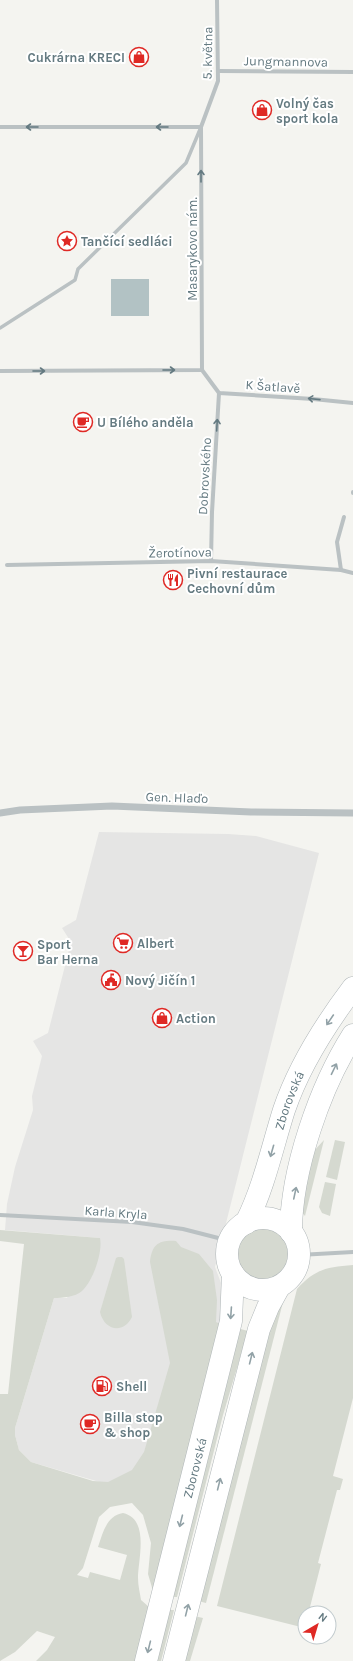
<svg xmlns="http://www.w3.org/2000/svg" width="353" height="1661" font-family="Karla,sans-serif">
<rect width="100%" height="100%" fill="#f4f4f0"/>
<!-- built -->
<polygon fill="#e5e5e4" points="99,832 228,834 256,836 319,853 215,1267 224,1291 224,1304 175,1504 31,1462 19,1450 15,1435 15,1428 54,1298 67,1298 100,1238 5,1230 7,1204 15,1167 33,1110 32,1096 42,1056 33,1041 48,1033 71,942 62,928 76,920"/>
<!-- green -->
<g fill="#d5d9d0">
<polygon points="324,1140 305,1216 301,1211 313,1152"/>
<polygon points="335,1140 345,1142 337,1180 326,1177"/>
<polygon points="325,1182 336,1184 330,1216 322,1213 319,1207"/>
<circle cx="263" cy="1254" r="26"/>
<path d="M0,1230L100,1238C103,1252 93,1281 82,1291C75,1297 63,1298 54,1298L15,1428V1435L19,1450L31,1462L93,1481L108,1482L132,1470L144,1452L170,1363L150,1262C152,1244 159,1240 176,1241L181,1247L199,1254L213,1271L217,1300L216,1322L220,1324L153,1591L148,1574L151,1543L143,1515L132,1503L110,1507L99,1517L83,1568L77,1575L88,1578L90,1572L120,1580L127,1555L98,1547C103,1533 106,1516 123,1513C150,1519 138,1560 138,1578C138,1586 140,1593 141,1600L149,1607L135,1661H36L47,1650L55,1637L37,1631L15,1652L0,1661V1394H8L24,1244L0,1241Z"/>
<path d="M118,1257H122L124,1259L132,1317C123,1335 104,1330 100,1312L116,1258Z"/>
<path d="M353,1265V1398L333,1476L343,1479L340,1490H337L318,1563L321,1564L310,1607L329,1612V1614L305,1613V1628L217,1606L297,1289C315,1269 327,1267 353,1265Z"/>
<polygon points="283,1302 206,1603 198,1601 269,1319"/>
<polygon points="237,1328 248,1331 223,1415 177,1597 173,1597 220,1411"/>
<polygon points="170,1610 174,1610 161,1661 157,1661"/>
<polygon points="194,1616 203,1618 190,1661 182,1661"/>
</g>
<!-- water -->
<rect fill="#b2c2c4" x="111" y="279" width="38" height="37"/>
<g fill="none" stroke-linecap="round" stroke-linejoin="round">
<!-- primary casing -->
<g stroke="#aeb5b7" stroke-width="23">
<g id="primary">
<circle cx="263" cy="1254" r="36"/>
<path id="s1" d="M246,1223C264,1187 272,1148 284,1110C299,1066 325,1025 353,988"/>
<path d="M291,1232C291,1170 320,1087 353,1035"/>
<path id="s2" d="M146,1661L231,1321L233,1274"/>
<polyline points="174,1661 259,1329 268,1307 279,1287"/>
</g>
</g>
<!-- pedestrian -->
<polyline stroke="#bac1c3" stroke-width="3.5" points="0,328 75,280 78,269 186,163 201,127"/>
<!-- minor -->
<g stroke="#bac1c3" stroke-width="4">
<polyline points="218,71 353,72"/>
<polyline points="0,127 201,127"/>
<polyline points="202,370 219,393 313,399 353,403"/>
<polyline points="0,371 202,370 201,127 218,81 217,0"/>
<polyline points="353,493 353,492"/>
<polyline points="211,561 212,512 219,393"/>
<polyline points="7,565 211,561 341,570 353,573"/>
<polyline points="341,570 337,542 344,517"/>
<polyline points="0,1215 132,1222 183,1229 230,1241"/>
<polyline points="299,1255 353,1252"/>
</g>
<!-- tertiary -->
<polyline stroke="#bac1c3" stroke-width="7" points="0,813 20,810 112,806 251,812 353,813"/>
<!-- primary -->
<use href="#primary" stroke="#fff" stroke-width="22"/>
</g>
<!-- one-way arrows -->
<defs><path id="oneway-shaft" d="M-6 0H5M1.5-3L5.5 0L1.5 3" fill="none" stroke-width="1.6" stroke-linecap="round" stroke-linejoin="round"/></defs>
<g stroke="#647a81">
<use href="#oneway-shaft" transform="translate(32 127) rotate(180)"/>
<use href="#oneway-shaft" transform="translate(162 127) rotate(180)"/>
<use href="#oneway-shaft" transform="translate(201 176) rotate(-90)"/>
<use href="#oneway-shaft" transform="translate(169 370)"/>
<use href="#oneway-shaft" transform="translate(39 371)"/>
<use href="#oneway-shaft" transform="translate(314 399) rotate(-174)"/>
<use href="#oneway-shaft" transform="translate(217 425) rotate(-87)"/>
</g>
<g stroke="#92a2a7">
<use href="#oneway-shaft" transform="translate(330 1020) rotate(124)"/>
<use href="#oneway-shaft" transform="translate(334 1069) rotate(-64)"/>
<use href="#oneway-shaft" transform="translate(272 1151) rotate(106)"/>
<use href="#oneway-shaft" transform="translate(295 1193) rotate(-78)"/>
<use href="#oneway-shaft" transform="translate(231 1313) rotate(94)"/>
<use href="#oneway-shaft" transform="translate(251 1358) rotate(-76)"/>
<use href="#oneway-shaft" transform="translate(219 1484) rotate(-76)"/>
<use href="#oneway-shaft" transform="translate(181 1521) rotate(104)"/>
<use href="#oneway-shaft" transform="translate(187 1610) rotate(-76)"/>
<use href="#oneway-shaft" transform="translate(149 1647) rotate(104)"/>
</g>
<!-- icons -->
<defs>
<g id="shop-ring" transform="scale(1)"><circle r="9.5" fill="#fff" stroke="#df2925" stroke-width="1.5"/><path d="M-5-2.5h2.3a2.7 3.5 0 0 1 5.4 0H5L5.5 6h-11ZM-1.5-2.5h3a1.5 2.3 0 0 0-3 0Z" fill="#df2925"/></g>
<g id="sight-ring" transform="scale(1)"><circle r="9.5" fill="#fff" stroke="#df2925" stroke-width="1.5"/><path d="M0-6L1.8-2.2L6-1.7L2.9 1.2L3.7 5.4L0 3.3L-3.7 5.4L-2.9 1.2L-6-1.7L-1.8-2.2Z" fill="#df2925"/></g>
<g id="cafe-ring" transform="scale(1)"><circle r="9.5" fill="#fff" stroke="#df2925" stroke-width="1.5"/><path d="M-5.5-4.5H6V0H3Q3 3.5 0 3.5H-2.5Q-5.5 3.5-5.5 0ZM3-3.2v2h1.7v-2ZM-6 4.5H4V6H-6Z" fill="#df2925"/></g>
<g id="restaurant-ring" transform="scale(1)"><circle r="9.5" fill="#fff" stroke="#df2925" stroke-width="1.5"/><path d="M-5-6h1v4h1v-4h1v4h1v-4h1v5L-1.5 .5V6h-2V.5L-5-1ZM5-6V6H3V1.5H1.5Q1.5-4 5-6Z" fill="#df2925"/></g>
<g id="supermarket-ring" transform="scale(1)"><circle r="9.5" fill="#fff" stroke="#df2925" stroke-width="1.5"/><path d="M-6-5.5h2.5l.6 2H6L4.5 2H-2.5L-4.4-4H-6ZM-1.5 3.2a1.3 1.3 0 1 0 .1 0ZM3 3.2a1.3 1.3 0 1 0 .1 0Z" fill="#df2925"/></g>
<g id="bar-ring" transform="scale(1)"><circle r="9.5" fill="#fff" stroke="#df2925" stroke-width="1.5"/><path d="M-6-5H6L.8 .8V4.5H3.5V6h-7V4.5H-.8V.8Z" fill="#df2925"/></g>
<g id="civic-ring" transform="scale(1)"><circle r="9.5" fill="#fff" stroke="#df2925" stroke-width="1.5"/><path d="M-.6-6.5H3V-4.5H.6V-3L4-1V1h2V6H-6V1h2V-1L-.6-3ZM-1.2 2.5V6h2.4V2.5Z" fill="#df2925"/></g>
<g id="fuel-ring" transform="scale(1)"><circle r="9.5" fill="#fff" stroke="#df2925" stroke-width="1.5"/><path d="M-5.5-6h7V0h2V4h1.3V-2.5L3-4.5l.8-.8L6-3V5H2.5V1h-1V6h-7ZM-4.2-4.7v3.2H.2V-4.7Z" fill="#df2925"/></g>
</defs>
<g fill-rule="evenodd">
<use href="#shop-ring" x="139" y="57"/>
<use href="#shop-ring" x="262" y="110"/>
<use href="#sight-ring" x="67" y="241"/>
<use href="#cafe-ring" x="83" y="422"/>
<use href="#restaurant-ring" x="173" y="580"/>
<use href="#supermarket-ring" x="123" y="943"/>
<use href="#bar-ring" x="23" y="951"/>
<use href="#civic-ring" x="111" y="980"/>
<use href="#shop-ring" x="162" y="1018"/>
<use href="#fuel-ring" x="102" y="1386"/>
<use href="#cafe-ring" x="90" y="1424"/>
</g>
<g text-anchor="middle" stroke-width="4" stroke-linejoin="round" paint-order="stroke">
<!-- street labels -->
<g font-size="13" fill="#647a81" stroke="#fff">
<text transform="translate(207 53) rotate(-89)" y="5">5. května</text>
<text transform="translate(286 61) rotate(1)" y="5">Jungmannova</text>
<text transform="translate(192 249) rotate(-90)" y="5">Masarykovo nám.</text>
<text transform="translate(273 386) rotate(4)" y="5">K Šatlavě</text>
<text transform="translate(204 476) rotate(-87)" y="5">Dobrovského</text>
<text transform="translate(180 552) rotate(-1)" y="5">Žerotínova</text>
<text transform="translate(177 797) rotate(2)" y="5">Gen. Hlaďo</text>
<text dy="5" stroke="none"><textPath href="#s1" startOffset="130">Zborovská</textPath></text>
<text transform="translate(116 1212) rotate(4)" y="5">Karla Kryla</text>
<text dy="5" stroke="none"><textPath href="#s2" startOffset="199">Zborovská</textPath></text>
</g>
<!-- poi labels -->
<g font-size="13" font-weight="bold" fill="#647a81" stroke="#fff" text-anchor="start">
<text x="125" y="62" text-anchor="end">Cukrárna KRECI</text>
<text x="276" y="108">Volný čas<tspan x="276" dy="15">sport kola</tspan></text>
<text x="81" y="246">Tančící sedláci</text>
<text x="97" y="427">U Bílého anděla</text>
<text x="187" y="578">Pivní restaurace<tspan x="187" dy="15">Cechovní dům</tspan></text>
<text x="137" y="948">Albert</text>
<text x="37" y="949">Sport<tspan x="37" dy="15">Bar Herna</tspan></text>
<text x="125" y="985">Nový Jičín 1</text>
<text x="176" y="1023">Action</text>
<text x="116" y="1391">Shell</text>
<text x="104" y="1422">Billa stop<tspan x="104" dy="15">&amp; shop</tspan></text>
</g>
</g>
<!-- north arrow -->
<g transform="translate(317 1625) rotate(38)"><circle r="19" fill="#ffffff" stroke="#c1cacd"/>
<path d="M0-3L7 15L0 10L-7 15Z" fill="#df2925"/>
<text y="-6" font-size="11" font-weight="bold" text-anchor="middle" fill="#647a81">N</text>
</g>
</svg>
